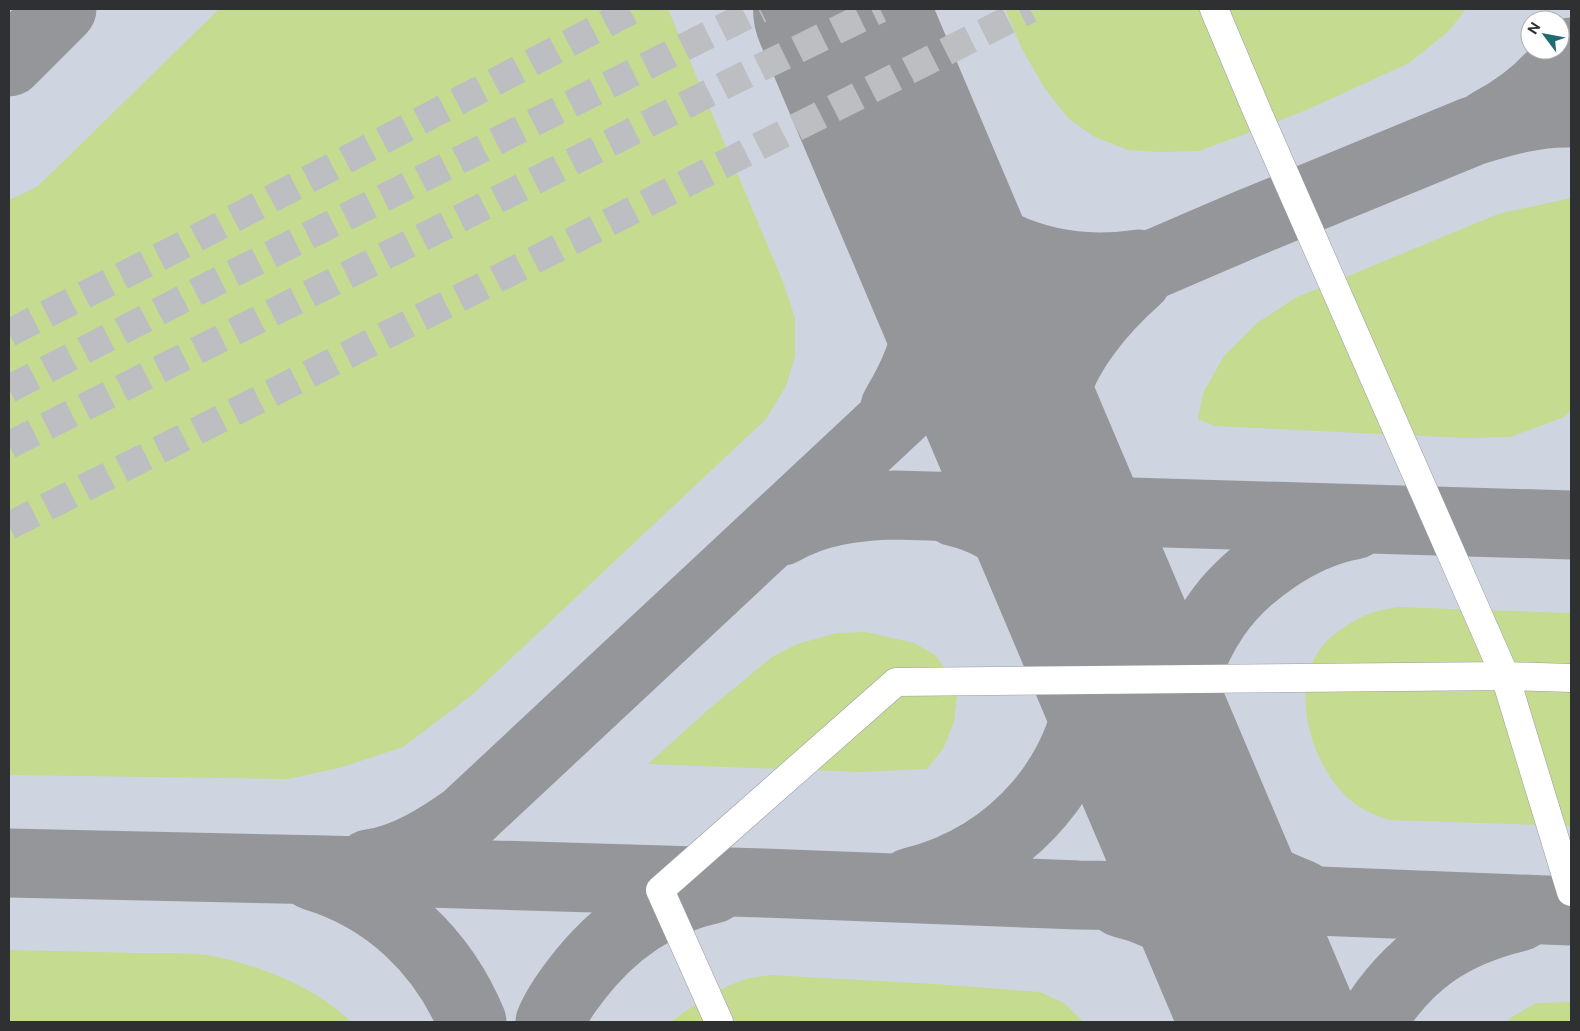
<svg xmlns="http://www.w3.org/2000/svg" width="1580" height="1031" font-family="'Public Sans',sans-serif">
<rect width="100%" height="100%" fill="#dfe1e6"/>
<!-- built -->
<path fill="#cfd5e0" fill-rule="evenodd" d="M9,9H1571V1022H9ZM1530,20H1560V50H1530Z"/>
<!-- green -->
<g fill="#c4db90">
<polygon points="219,9 668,9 783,282 795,318 795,356 786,386 766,419 473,694 403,747 339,768 288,779 9,775 9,200 37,187"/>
<polygon points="1005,9 1466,9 1449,31 1409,63 1311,108 1256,130 1199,151 1160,152 1128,150 1095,137 1069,119 1045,89 1021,47"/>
<polygon points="1571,198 1571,411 1562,418 1510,437 1466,438 1215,426 1198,419 1203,393 1224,356 1257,323 1295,298 1498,214"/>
<path d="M1397,607L1571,613V826L1389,820C1374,815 1361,810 1349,799C1311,765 1287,687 1324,644C1336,631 1355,619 1371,613C1379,610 1389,609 1397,607Z"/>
<polygon points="866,632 914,643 935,655 949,673 957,696 954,722 943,749 927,769 859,772 648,764 709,709 772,657 797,644 837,633"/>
<path d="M9,950C52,951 95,952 139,953C166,953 196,952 222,958C268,969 317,988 351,1022H9Z"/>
<path d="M770,975L935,984L1040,992L1064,1003L1084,1022H671C692,1006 717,989 743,980C751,977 761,977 770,975Z"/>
<polygon points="1571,1002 1571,1022 1506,1022 1512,1017 1536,1003"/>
</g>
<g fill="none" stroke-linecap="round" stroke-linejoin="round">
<!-- taxiway -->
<g stroke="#95969a" stroke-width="69">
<polyline points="9,62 62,9"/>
<path d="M1489,123C1522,106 1550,82 1571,52"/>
<path d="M901,155C956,236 1039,279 1138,264"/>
<polyline points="1001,391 1036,443 1067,469"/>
<path d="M895,407C935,342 942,283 925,210"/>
<path d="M1051,509C1045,495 1047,474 1048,459C1048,438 1049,418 1054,398C1065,353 1103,309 1137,279"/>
<path d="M782,531C816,511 855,506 895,505L1571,525"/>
<polyline points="9,863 327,870 764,883 1078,895 1216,897 1571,911"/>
<path d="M369,864C405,859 438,838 466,818L979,339L1247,224L1473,131C1505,121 1537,112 1571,113"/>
<path d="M313,876C387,898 443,952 472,1022"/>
<path d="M911,882C1013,858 1091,769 1093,663C1093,646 1093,619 1087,603C1081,587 1048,565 1034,554C1011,536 985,518 955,512"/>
<path d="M1301,894C1257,877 1217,854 1188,816C1183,810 1177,804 1174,797C1172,793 1173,787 1172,783C1170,764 1171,748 1173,730C1179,690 1192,651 1215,617C1244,574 1302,534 1354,525"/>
<path d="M1121,903C1181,917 1226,957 1261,1006"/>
<path d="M550,1022C556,1007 566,993 576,980C611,934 656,901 713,889"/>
<path d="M1371,1022C1408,963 1451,933 1519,917"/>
</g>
<!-- runway -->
<polyline stroke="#95969a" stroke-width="174" points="840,9 1269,1022"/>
<!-- highway-tunnel -->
<g stroke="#bcbec2" stroke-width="28" stroke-dasharray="28 14" stroke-linecap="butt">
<polyline points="9,333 183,245 634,9"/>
<polyline points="9,389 208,286 760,9"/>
<polyline points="9,445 739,78 880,9"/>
<polyline points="9,526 1030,9"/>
</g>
<!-- minor casing -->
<g stroke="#9a9ca1" stroke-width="29">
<g id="minor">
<polyline points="1214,9 1257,111 1505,676 1571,892"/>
<polyline points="719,1022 660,890 896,682 1505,676 1571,678"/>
</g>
</g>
<!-- minor -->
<use href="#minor" stroke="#fff" stroke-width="28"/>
</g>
<!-- border -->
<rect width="1580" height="1031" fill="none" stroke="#2f3032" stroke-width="20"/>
<!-- north arrow -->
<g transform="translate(1545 35) rotate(302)"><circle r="24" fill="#ffffff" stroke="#acacad"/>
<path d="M0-4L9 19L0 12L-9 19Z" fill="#1f6b72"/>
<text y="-8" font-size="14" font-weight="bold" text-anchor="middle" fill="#2f3032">N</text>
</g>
</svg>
